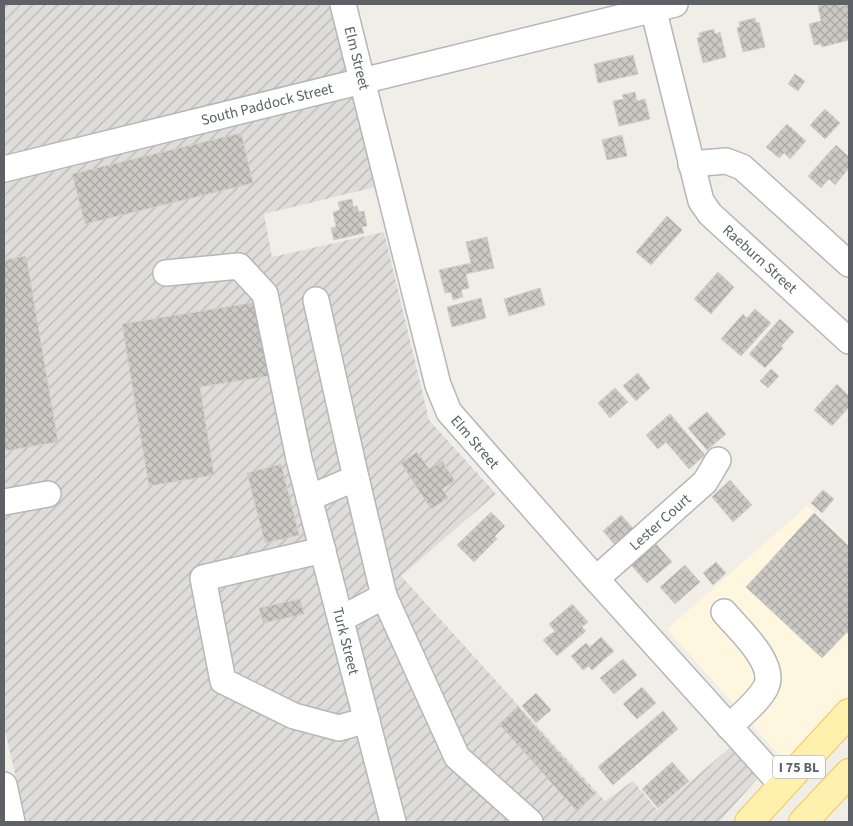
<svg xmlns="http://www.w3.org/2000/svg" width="853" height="826" font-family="'Source Sans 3',sans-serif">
<defs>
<pattern id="industrial-furrows" width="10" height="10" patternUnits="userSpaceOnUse" patternTransform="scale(1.25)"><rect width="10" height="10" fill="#dfddd9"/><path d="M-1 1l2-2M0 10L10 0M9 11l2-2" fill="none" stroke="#b8b7b4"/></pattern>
<pattern id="building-cross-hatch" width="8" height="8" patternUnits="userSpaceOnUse" patternTransform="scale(1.25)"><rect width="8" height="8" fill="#ccc9c4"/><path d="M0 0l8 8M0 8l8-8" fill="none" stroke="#a9a7a3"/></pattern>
</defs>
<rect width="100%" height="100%" fill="#f0eee7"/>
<!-- commercial -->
<polygon fill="#fef6df" points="807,506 849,543 849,695 785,762 667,629"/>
<!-- industrial -->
<polygon fill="url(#industrial-furrows)" points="4,4 345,4 388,184 264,214 272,257 384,232 429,420 496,494 401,576 605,801 633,781 657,810 740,739 766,769 719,822 26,822 4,726"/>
<!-- building -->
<g fill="url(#building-cross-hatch)" stroke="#d5d0c5">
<polygon points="827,4 840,4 841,6 849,4 849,40 822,47 821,44 814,45 809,24 821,21 818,6"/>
<polygon points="755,18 756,23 759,22 765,47 743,52 737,28 740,27 739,22"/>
<polygon points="714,29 715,34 720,32 726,57 703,63 697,38 700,37 699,33"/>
<polygon points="633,55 638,74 598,83 594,64"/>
<polygon points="795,74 805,81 798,91 788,84"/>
<polygon points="635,92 637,101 645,99 650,119 619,126 613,101 624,99 622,95"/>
<polygon points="825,109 840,123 825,139 810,125"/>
<polygon points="787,124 806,141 790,159 784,153 779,158 766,147"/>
<polygon points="241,133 253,183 85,224 72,174"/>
<polygon points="622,135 627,156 607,160 602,140"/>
<polygon points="836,145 849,157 849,168 835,185 829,179 821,188 808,176"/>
<polygon points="352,199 353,207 357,206 359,212 364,211 367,226 362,227 364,233 334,240 331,228 336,227 333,212 340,210 338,202"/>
<polygon points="667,216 682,230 651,265 636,252"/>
<polygon points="487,237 494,268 466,274 469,288 461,290 463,297 453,300 451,292 445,293 439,270 471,263 466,242"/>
<polygon points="26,256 58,442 4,451 4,260"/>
<polygon points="718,272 734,287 711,314 694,299"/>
<polygon points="540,288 545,305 509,316 504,299"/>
<polygon points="481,298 486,318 452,327 447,307"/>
<polygon points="263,301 275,375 200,387 214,475 149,486 122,324"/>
<polygon points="755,309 771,323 741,356 721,339 743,314 747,318"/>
<polygon points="780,319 794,332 781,346 783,348 765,368 749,354"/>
<polygon points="771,369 779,376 768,388 760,381"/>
<polygon points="638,373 650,388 636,401 623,386"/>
<polygon points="837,384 849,396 849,407 832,426 814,410"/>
<polygon points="615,388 628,402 610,418 598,403"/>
<polygon points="707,412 726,434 707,450 688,428"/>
<polygon points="670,414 705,455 689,469 666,442 658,449 646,435"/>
<polygon points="417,452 429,469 442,461 455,481 442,489 448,498 431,509 401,463"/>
<polygon points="281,464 299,535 265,543 247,473"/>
<polygon points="730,480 752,505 733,522 712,497"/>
<polygon points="823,490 834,499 822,513 811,503"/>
<polygon points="491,512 505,526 495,536 497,539 474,562 457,545"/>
<polygon points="814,513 849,546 849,635 847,632 822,658 746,587"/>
<polygon points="621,515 639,535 620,551 603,531"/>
<polygon points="656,544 672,562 647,583 631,565"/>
<polygon points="716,562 726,573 713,585 703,573"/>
<polygon points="685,565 700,582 675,604 660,587"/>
<polygon points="300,599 304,614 263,623 259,608"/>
<polygon points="572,604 588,622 582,627 586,631 557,656 543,640 555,631 549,624"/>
<polygon points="601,637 614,651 592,670 588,666 583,670 571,656 586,643 590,647"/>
<polygon points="623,659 637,675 614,694 600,678"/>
<polygon points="642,687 656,703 637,719 623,704"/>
<polygon points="536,693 551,710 536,723 522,706"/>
<polygon points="518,707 595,794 577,811 499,724"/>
<polygon points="663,711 678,729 613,785 598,767"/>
<polygon points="672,762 689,781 658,808 642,789"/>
</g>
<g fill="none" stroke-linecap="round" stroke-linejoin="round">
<!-- minor casing -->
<g stroke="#b4b7bb" stroke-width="28">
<g id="minor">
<polyline points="343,4 438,385 449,412 596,579 782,785"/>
<polyline points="652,4 701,201 710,214 849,341"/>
<polyline points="691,164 726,161 742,167 849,264"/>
<polyline points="4,169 675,4"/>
<polyline points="166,273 239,266 265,294 299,459 393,822"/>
<polyline points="316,300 356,478"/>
<polyline points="309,498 356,478 384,596"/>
<polyline points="4,502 48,494"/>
<polyline points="323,550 203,578 223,681 294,716 339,728 367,720"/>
<polyline points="596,579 705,482 718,460"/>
<path d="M724,612C738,629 777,663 766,687C758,702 741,715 729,727"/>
<polyline points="341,619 384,596 457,757 530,822"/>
<polyline points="4,785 12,822"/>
</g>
</g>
<!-- major casing -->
<g stroke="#f1c65f" stroke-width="30">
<g id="major">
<polyline points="749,822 849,713"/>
<polyline points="803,822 849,773"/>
</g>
</g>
<!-- minor -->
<use href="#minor" stroke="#fff" stroke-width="25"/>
<!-- major -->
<use href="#major" stroke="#fff0ae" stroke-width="28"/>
</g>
<g text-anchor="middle" stroke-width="5" stroke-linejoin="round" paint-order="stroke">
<!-- shield labels -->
<rect fill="#fff" stroke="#8e9195" stroke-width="1" x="773" y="755.5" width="52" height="23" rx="4"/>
<g font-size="14" font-weight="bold" fill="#5e6267">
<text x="799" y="772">I 75 BL</text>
</g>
<!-- street labels -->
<g font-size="15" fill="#5e6267" stroke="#fff">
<text transform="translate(357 58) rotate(76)" y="5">Elm Street</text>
<text transform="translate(267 104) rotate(-14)" y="5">South Paddock Street</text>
<text transform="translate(760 259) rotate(42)" y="5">Raeburn Street</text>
<text transform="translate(475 442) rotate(49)" y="5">Elm Street</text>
<text transform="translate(660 522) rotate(-42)" y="5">Lester Court</text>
<text transform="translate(346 641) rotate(76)" y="5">Turk Street</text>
</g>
</g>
<!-- border -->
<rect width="853" height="826" fill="none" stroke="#5e6267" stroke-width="10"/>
</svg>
